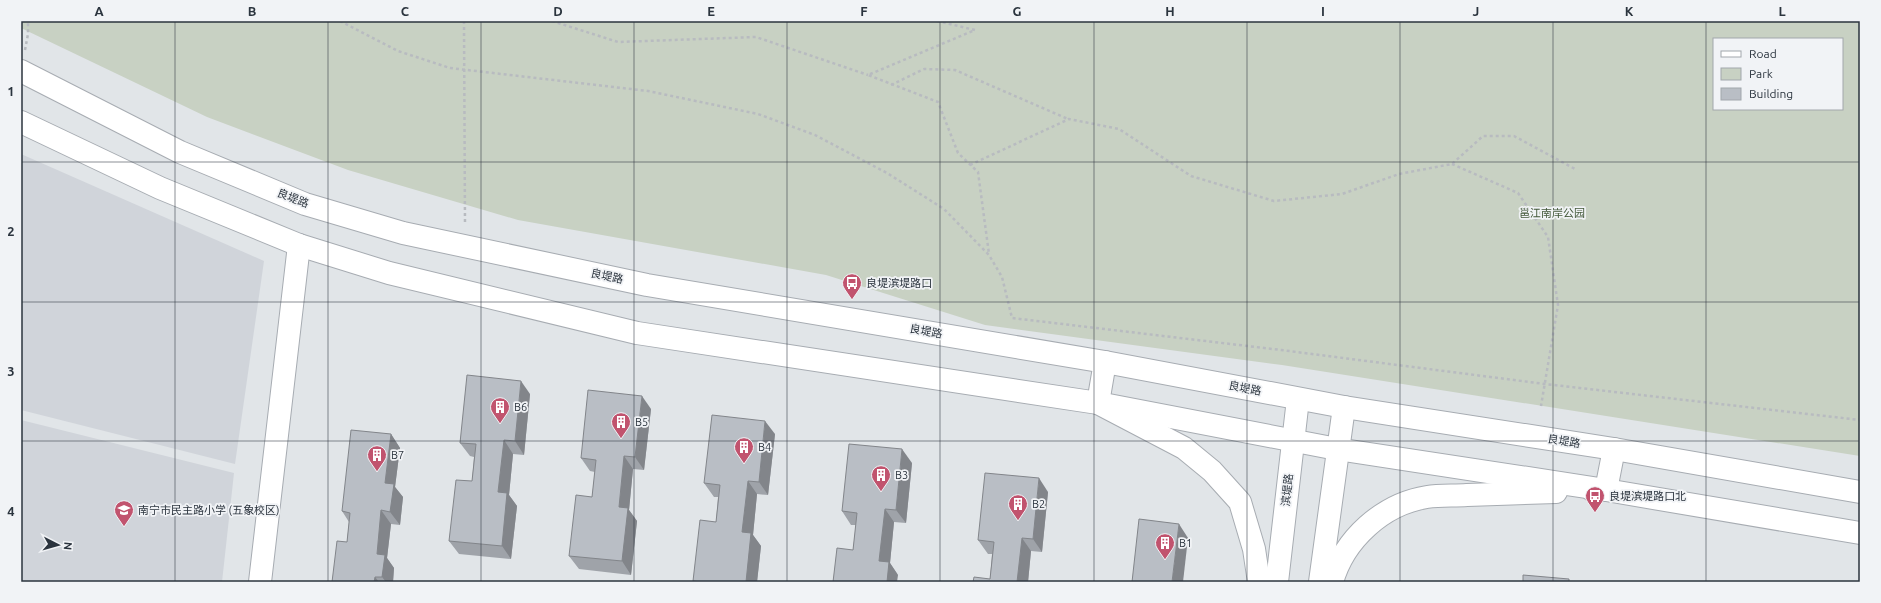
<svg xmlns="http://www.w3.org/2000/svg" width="1881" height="603" font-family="Ubuntu,'Noto Sans SC',sans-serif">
<rect width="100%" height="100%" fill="#e1e5e8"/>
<!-- built -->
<g fill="#d0d4da">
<polygon points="21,154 264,261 235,464 21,410"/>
<polygon points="21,420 234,473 222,582 21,582"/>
</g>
<!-- green -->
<path fill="#c8d1c3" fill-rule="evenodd" d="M21,21H1860V456L1282,365L985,325L826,275L518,220L348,170L207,117L21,28ZM1714,39H1842V109H1714Z"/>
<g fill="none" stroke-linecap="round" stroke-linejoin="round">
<!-- secondary casing -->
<g stroke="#a7acb2" stroke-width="24">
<g id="secondary">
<polyline points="21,71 180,152 305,204 403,233 647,285 1105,362 1344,407 1614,449 1860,492"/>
<polyline points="21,122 160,188 299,245 389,273 637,333 1098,403 1337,449 1606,490 1860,533"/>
<polyline points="1105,362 1098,403 1184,448 1212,471 1240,502 1254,549 1259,582"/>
<polyline points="1592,490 1606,490 1614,449"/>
<polyline points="260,582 299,245"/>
<polyline points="1277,582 1298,399"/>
<polyline points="1320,582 1344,407"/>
<path d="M1332,582C1344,539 1383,504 1427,497C1440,495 1454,496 1467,495C1497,494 1526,493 1556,492"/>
</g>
</g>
<!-- path -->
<g stroke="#b8bbc0" stroke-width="2.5" stroke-dasharray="3 3" stroke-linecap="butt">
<polyline points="340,21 398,51 450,68 648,91 758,114 815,135 887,173 944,209 989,255 1002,277 1012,318 1281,350 1545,384 1860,420"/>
<polyline points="464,21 465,224"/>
<polyline points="552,21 618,42 756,37 868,75"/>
<polyline points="937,21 975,30 868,75 938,102 958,153 978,172 989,254"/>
<polyline points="25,50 28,34 28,21"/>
<polyline points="891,85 924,69 955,70 1068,119"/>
<polyline points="1452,164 1518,193 1548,237 1558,305 1541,406"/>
<polyline points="970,165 1069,119 1119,129 1191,176 1274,201 1342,194 1399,174 1452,164 1483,136 1514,136 1575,169"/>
</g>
<!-- secondary -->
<use href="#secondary" stroke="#fff" stroke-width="22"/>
</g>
<!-- wall -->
<g fill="#9fa3a9">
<polygon points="530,394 524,455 513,454 509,495 517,506 511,559 459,554 449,541 472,481 474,457 470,456 460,443"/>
<polygon points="651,409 644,470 633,469 629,510 637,521 631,575 579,569 569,556 592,497 595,472 590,471 581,458"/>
<polygon points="391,434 400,448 395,487 403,497 400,525 391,524 387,558 394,568 393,582 332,582 347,542 349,522 342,511"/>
<polygon points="775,434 768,495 757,494 753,535 761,546 757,582 694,582 693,581 716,522 718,497 714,497 704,483"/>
<polygon points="912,463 906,523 894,522 890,563 898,575 853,550 856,525 851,525 842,511"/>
<polygon points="1048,492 1042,552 1031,551 1028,582 973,582 990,579 992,554 988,554 978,540"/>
</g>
<!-- shaded-wall -->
<g fill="#82858a">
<polygon points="521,381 530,394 524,455 515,441"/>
<polygon points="642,396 651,409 644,470 635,457"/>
<polygon points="765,421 775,434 768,495 759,482"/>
<polygon points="391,434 400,448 395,487 403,497 400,525 390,512 385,483"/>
<polygon points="504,440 513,454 509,495 517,506 511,559 502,546 498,492"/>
<polygon points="902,449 912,463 906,523 896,510"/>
<polygon points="624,456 633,469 629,510 637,521 631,575 622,561 619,507"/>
<polygon points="1039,478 1048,492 1042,552 1033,539"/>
<polygon points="748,481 757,494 753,535 761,546 757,582 746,582 742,532"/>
<polygon points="885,509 894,522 890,563 898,575 897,582 887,582 879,561"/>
<polygon points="381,510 391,524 387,558 394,568 393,582 386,582 382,577 377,554"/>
<polygon points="1179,524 1188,538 1183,582 1172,582"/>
<polygon points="1022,538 1031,551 1028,582 1017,582"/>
<polygon points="375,577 379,582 374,582"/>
</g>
<!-- building -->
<g fill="#b9bec5" stroke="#82858a">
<polygon points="467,375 521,381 515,441 504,440 498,492 507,493 502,546 449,541 456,480 472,481 476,444 460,443"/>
<polygon points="588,390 642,396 635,457 624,456 619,507 628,508 622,561 569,556 576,495 592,497 596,460 581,458"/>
<polygon points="712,415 765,421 759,482 748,481 742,532 751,533 746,582 701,582 693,581 700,520 716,522 720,485 704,483"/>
<polygon points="351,430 391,434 385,483 394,484 390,512 381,510 377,554 385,555 382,577 375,577 374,582 332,582 337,541 347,542 350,513 342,511"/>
<polygon points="849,444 902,449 896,510 885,509 879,561 889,562 887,582 833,582 837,548 853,550 857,513 842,511"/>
<polygon points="985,473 1039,478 1033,539 1022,538 1017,582 973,582 974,577 990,579 994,542 978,540"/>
<polygon points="1139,519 1179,524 1172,582 1132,582"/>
<polygon points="1523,575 1569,579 1569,582 1523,582"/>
</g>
<!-- grid -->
<path fill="none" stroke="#2b343e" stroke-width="1" stroke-opacity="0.55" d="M175,21V582M328,21V582M481,21V582M634,21V582M787,21V582M940,21V582M1094,21V582M1247,21V582M1400,21V582M1553,21V582M1706,21V582M21,162H1860M21,302H1860M21,441H1860"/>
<!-- icons -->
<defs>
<g id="bus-pin" transform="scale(1)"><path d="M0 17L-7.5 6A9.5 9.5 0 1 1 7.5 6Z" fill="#c1536e" stroke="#f1f3f6"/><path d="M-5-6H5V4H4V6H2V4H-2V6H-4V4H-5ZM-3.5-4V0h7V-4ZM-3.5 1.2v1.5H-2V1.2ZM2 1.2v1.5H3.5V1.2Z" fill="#fff"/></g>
<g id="building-pin" transform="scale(1)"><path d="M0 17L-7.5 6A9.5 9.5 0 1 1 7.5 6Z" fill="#c1536e" stroke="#f1f3f6"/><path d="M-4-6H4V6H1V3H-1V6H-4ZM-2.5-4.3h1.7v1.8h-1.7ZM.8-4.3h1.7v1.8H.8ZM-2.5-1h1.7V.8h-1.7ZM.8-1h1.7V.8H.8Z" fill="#fff"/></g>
<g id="school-pin" transform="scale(1)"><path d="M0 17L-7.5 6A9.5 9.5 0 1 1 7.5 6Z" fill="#c1536e" stroke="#f1f3f6"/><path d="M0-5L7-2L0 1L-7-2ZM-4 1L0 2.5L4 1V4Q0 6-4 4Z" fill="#fff"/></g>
</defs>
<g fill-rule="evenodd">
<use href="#bus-pin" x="852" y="283"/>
<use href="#building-pin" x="500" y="407"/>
<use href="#building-pin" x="621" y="422"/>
<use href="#building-pin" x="744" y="447"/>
<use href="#building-pin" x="377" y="455"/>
<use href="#building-pin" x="881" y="475"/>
<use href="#bus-pin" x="1595" y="496"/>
<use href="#building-pin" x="1018" y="504"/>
<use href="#school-pin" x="124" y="510"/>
<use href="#building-pin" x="1165" y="543"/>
</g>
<g text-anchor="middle" stroke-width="3.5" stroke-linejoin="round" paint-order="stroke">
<!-- street labels -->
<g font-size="11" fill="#2b343e" stroke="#f1f3f6">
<text transform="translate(293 198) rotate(21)" y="4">良堤路</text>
<text transform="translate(607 276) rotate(12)" y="4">良堤路</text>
<text transform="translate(926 331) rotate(10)" y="4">良堤路</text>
<text transform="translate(1245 388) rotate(11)" y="4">良堤路</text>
<text transform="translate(1564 441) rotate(9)" y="4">良堤路</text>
<text transform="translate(1287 490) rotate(-84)" y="4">滨堤路</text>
</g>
<!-- park labels -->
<g font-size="11" fill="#43593a" stroke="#f1f3f6">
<text x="1552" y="217">邕江南岸公园</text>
</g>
<!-- poi labels -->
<g font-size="11" fill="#2b343e" stroke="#f1f3f6" text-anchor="start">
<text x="866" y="287">良堤滨堤路口</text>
<text x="514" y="411">B6</text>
<text x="635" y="426">B5</text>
<text x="758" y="451">B4</text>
<text x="391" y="459">B7</text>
<text x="895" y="479">B3</text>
<text x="1609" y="500">良堤滨堤路口北</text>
<text x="1032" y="508">B2</text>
<text x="138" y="514">南宁市民主路小学 (五象校区)</text>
<text x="1179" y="547">B1</text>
</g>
</g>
<!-- border -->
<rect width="1881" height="603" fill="none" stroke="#f1f3f6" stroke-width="44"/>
<!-- legend -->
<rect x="1713" y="38" width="130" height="72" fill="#f1f3f6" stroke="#a2a7ac"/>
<rect x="1721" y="51" width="20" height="6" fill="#ffffff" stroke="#a2a7ac"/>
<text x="1749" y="58" font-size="12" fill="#2b343e">Road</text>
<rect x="1721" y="68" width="20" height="12" fill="#c8d1c3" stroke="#a2a7ac"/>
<text x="1749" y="78" font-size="12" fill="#2b343e">Park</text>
<rect x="1721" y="88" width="20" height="12" fill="#b9bec5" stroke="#a2a7ac"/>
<text x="1749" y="98" font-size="12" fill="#2b343e">Building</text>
<!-- north arrow -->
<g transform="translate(58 545) rotate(96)" stroke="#f1f3f6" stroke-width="3" paint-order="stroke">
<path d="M0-3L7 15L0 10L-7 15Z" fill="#2b343e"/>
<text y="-6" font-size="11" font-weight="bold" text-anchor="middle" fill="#2b343e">N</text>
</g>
<rect x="22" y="22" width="1837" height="559" fill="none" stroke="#2b343e" stroke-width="1.5"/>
<g font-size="13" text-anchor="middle" font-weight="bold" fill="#2b343e">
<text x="99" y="16">A</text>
<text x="252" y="16">B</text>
<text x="405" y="16">C</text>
<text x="558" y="16">D</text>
<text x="711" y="16">E</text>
<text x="864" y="16">F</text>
<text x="1017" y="16">G</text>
<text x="1170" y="16">H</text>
<text x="1323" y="16">I</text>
<text x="1476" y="16">J</text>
<text x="1629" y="16">K</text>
<text x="1782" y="16">L</text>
<text x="11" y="96">1</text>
<text x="11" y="236">2</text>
<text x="11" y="376">3</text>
<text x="11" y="516">4</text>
</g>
</svg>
